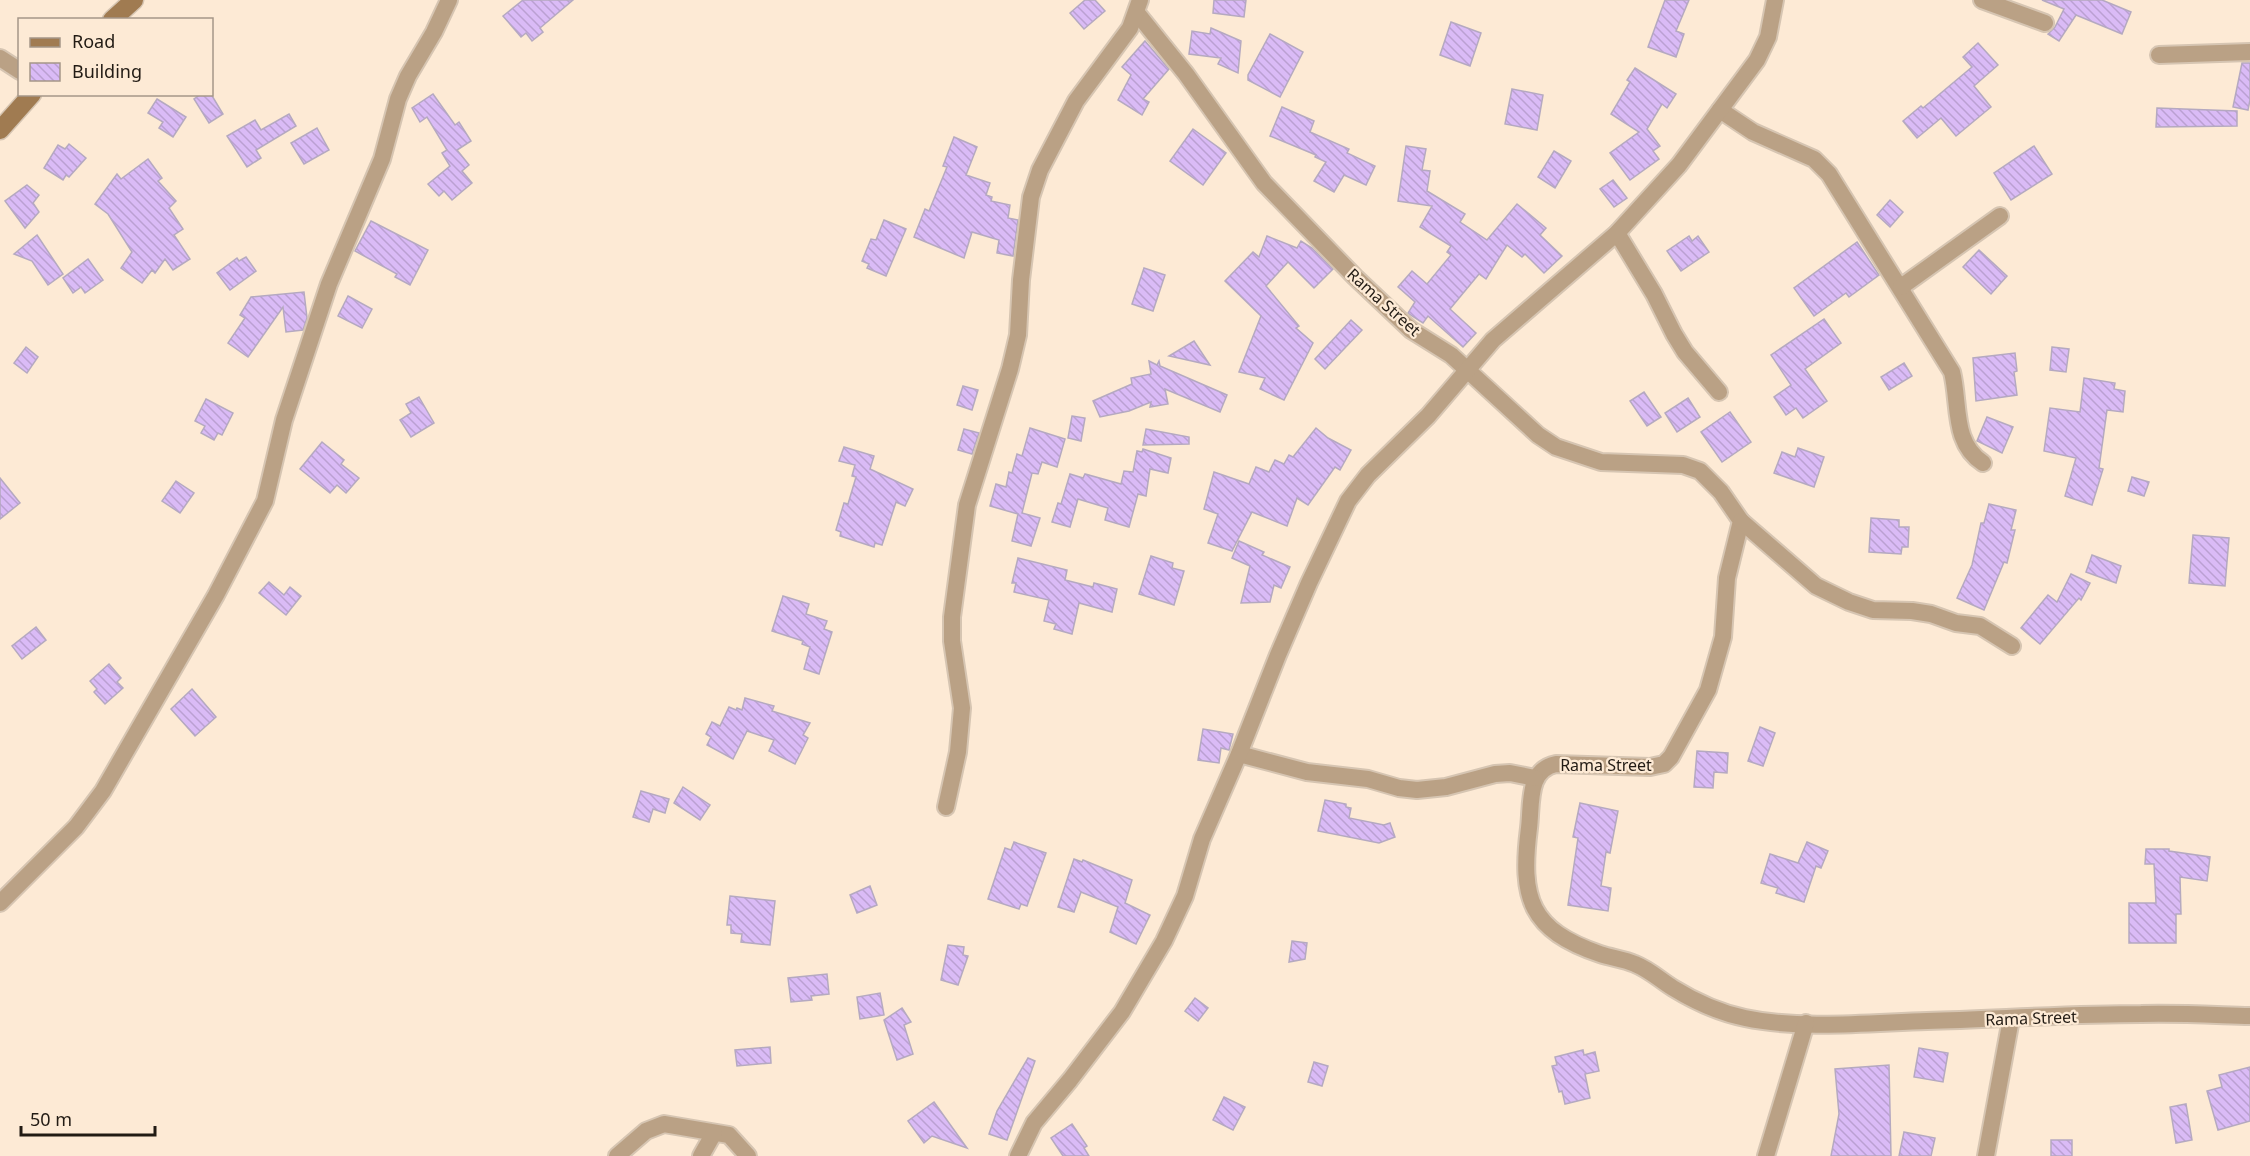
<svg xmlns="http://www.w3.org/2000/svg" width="2250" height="1156" font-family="'Noto Sans',sans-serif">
<defs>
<pattern id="building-back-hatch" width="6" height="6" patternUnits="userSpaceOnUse" patternTransform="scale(1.5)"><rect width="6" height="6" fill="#dabbf6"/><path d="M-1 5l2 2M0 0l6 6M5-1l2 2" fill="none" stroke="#bba0d2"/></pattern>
</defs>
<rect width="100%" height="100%" fill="#fdead5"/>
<!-- building -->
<g fill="url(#building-back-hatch)" stroke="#b5a9c0" stroke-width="1.5">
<polygon points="523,0 573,0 540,28 543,32 532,41 526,33 521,37 503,16"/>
<polygon points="1085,0 1095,0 1105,11 1084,29 1070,13"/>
<polygon points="1214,0 1246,0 1244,17 1213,13"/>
<polygon points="1665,0 1689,0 1676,31 1684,34 1676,57 1648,47"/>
<polygon points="2042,0 2102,0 2131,12 2122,34 2076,15 2059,41 2048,34 2055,27 2064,9"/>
<polygon points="1451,22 1481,33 1470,66 1440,55"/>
<polygon points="1211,28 1241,41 1238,73 1218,64 1221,58 1189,54 1192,31 1210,34"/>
<polygon points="1270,34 1303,52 1280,97 1248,80 1248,75"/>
<polygon points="1145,41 1169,69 1143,99 1149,102 1142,115 1118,100 1131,75 1122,67"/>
<polygon points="1978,43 1998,65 1974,86 1991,107 1956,136 1941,118 1917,138 1903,121 1921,106 1923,108 1972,67 1963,57"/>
<polygon points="2242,63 2250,63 2250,100 2248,110 2233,107"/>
<polygon points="1635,68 1676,94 1667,108 1662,104 1647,129 1660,146 1653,151 1659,159 1630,180 1610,153 1639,132 1611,114 1630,82 1627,80"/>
<polygon points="1512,89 1543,95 1537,130 1505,124"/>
<polygon points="201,94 211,94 223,114 209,123 194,99"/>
<polygon points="433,94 455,125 459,122 471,141 457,150 469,165 462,171 472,183 452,200 444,191 439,196 428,184 450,166 442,153 447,150 427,117 420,122 412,108"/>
<polygon points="157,99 186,117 173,137 159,128 163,122 148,113"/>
<polygon points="1282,107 1314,121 1310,132 1349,149 1347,153 1375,166 1366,185 1344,175 1334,192 1314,181 1326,162 1315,157 1316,155 1270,136"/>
<polygon points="2157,108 2237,111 2237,126 2156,127"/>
<polygon points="289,114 296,126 256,150 261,158 247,167 227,136 255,120 261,130"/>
<polygon points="317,128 329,150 304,164 291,143"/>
<polygon points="1193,129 1226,153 1203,185 1170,161"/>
<polygon points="954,137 977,147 966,175 990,183 986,195 992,197 991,201 1010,205 1008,218 1018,220 1013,256 997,253 999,240 972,232 964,258 914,237 925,209 929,211 947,167 943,166"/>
<polygon points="69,144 86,158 69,177 66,175 63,180 44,168 58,145 65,149"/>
<polygon points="1406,146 1426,149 1422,170 1430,171 1427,191 1465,214 1460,222 1487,240 1517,204 1546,228 1540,235 1562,256 1544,273 1525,254 1522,257 1507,245 1486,279 1479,274 1450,309 1476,333 1463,347 1428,316 1423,323 1412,316 1408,313 1415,302 1398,287 1412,271 1427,284 1451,255 1447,252 1451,246 1420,227 1432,206 1398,201"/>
<polygon points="2034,146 2052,174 2011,200 1994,173"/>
<polygon points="1554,151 1571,161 1555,188 1538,177"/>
<polygon points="148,159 162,178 158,181 176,201 169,208 183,229 174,235 190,259 173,270 165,259 155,273 152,270 142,283 121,268 132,252 108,214 95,204 117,174 121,179"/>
<polygon points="1613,180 1627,198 1614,207 1600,189"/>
<polygon points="27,185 39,195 33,203 39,212 25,228 5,201"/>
<polygon points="1890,200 1903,212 1890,227 1877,215"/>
<polygon points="884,220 906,229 886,276 867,268 869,264 862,261 871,239 876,240"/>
<polygon points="371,221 428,250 410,285 395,277 397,274 355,251"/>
<polygon points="37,235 63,274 48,285 32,261 14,254"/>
<polygon points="1267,236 1297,248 1301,241 1312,248 1333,269 1314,288 1288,262 1266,286 1299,326 1296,328 1313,343 1284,400 1260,389 1265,378 1239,372 1261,316 1225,281 1253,252 1259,257"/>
<polygon points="1689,236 1692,241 1698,236 1709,252 1681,271 1667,251"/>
<polygon points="1857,242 1879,275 1849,297 1846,293 1814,316 1794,288"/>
<polygon points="1979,250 2007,276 1991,294 1963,267"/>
<polygon points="246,257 256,271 230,290 217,273 237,258 239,261"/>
<polygon points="88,259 103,280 85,293 81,287 73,293 63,278"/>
<polygon points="1144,268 1165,275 1153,311 1132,304"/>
<polygon points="304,292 307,318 303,330 286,332 283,307 248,357 228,343 245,318 240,315 251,297"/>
<polygon points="348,296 372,309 362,328 338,316"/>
<polygon points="1824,319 1841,343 1805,369 1827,401 1803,418 1796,408 1786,415 1774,397 1791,385 1771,355"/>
<polygon points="1351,320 1362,330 1325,369 1315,359"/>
<polygon points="1194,341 1210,365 1169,356"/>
<polygon points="26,347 38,357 27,373 14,363"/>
<polygon points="2052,347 2069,349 2066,372 2050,370"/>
<polygon points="2015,353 2017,371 2014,372 2017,395 1976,401 1973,358"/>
<polygon points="1149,361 1157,365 1159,361 1160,366 1227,395 1220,412 1165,389 1168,404 1150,407 1151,402 1129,411 1100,417 1093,401 1132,384 1131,378 1151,374"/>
<polygon points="1904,363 1912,376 1889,390 1881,377"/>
<polygon points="2084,378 2115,383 2114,389 2125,391 2123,412 2107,410 2099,468 2103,469 2092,505 2065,496 2076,458 2044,451 2050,408 2080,412"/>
<polygon points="963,386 978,390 972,410 957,405"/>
<polygon points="1644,392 1661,417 1647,426 1630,401"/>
<polygon points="419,397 434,423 411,437 400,420 411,413 406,404"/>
<polygon points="1688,398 1700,417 1677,432 1665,413"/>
<polygon points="206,399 233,413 222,435 218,433 214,440 201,433 205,426 195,421"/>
<polygon points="1730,412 1751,442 1722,462 1701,432"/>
<polygon points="1072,416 1085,418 1081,441 1068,438"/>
<polygon points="1987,417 2013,427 2002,453 1977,441"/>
<polygon points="1030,428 1065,439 1057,467 1042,462 1038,474 1032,473 1022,513 1040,518 1031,546 1012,541 1018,514 990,506 996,484 1006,487 1009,472 1012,473 1017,454 1022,456"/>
<polygon points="1316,428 1328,438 1351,450 1340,470 1335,467 1308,505 1297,498 1287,526 1252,512 1232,551 1208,543 1218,514 1204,509 1214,472 1249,484 1256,467 1269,472 1275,460 1284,464 1289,455 1293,457"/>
<polygon points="964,429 979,433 972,454 958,450"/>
<polygon points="1146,429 1189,437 1189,444 1143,445"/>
<polygon points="322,442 344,460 341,464 359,478 346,493 337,485 330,493 300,469"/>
<polygon points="844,447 874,456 870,469 913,489 905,506 896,502 882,545 875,543 874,547 840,536 841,532 836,530 844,503 848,504 856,477 852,476 855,465 839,461"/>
<polygon points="1798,448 1824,457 1814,487 1774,473 1782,452 1795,457"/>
<polygon points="1143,449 1171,458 1168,473 1150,469 1146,496 1138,494 1129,527 1105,520 1108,508 1078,499 1070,527 1052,522 1058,503 1061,504 1070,474 1083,478 1085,474 1121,484 1124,471 1133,472 1137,451 1142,452"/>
<polygon points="2132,477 2149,482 2144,496 2128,491"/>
<polygon points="0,478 20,503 0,519"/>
<polygon points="176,481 194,493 180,513 162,501"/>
<polygon points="1989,504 2016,510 2011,530 2015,530 2007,563 2004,562 1984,610 1957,598 1972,565 1981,523 1984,523"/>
<polygon points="1871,518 1899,520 1899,527 1909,527 1908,547 1902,547 1901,554 1869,552"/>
<polygon points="2193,535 2229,538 2225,586 2189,583"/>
<polygon points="1239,541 1264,552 1262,555 1290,567 1281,588 1274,585 1270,602 1241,603 1250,566 1232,558"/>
<polygon points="2092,555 2121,566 2116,583 2086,572"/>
<polygon points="1151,556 1173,563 1172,568 1184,571 1174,605 1139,594"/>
<polygon points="1018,558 1067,570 1065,580 1093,587 1094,583 1117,589 1112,612 1079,603 1072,634 1054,629 1056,624 1044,621 1049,600 1014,592 1016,583 1012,583"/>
<polygon points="2071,574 2090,583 2081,600 2079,598 2040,644 2021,628 2048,595 2057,602"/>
<polygon points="269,582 284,595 290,587 301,596 286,615 259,593"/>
<polygon points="783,596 809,604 806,614 827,621 824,629 832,632 819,674 804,669 810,647 802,644 803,641 772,631"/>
<polygon points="36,627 46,640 22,659 12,646"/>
<polygon points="109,664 121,678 117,682 123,688 105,704 94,692 97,689 90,681"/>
<polygon points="192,689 216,717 195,736 171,709"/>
<polygon points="745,698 774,706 772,711 810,723 803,735 808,738 795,764 769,751 774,740 747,731 733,759 707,745 711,737 706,734 712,722 720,726 729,707 736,710 737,708 742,710"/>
<polygon points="1760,727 1775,733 1763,766 1748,761"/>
<polygon points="1203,729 1233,734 1229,750 1221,748 1219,763 1198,760"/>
<polygon points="1697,751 1728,753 1727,773 1714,772 1713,788 1694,787"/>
<polygon points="683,787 710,805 700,820 674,803"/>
<polygon points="641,791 669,799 665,813 653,809 649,822 633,817"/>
<polygon points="1325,800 1346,804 1346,807 1351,808 1349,818 1384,825 1390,823 1395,837 1379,843 1318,831"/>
<polygon points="1580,803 1618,811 1610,853 1606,852 1601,886 1611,888 1608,911 1568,905 1578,838 1573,837"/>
<polygon points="1014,842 1046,853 1027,906 1021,904 1019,909 988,899 1005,848 1011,850"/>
<polygon points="1807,842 1828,851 1821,868 1816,866 1804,902 1776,893 1778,888 1761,883 1770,854 1798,863"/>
<polygon points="2146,849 2169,849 2169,851 2210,857 2207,881 2180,877 2181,914 2176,914 2176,943 2129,943 2129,903 2156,903 2154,864 2145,864"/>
<polygon points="1074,859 1082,862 1083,860 1132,880 1125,903 1150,915 1136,944 1110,932 1118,907 1081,892 1074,912 1058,907"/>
<polygon points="870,886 877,905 857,913 850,895"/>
<polygon points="730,896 775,901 770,945 741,942 742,934 731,933 731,925 727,925"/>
<polygon points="1292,941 1307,943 1305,959 1289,962"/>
<polygon points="948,945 964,947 963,955 968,956 958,985 941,980"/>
<polygon points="827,974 829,994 811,996 812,1000 791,1002 788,978"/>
<polygon points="880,993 884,1015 860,1019 857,997"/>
<polygon points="1195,998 1208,1008 1198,1021 1185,1011"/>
<polygon points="902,1008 911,1022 904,1025 913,1054 897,1060 884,1020"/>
<polygon points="770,1047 771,1063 737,1066 735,1050"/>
<polygon points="1919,1048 1948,1053 1943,1082 1914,1077"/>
<polygon points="1583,1050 1584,1055 1595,1052 1599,1071 1585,1074 1590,1098 1565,1104 1562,1091 1559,1092 1552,1066 1557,1065 1555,1057"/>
<polygon points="1028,1058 1035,1061 1007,1140 989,1134 997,1111"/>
<polygon points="1314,1062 1328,1066 1322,1086 1308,1082"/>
<polygon points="1889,1065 1891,1156 1831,1156 1839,1114 1835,1069"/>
<polygon points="2250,1067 2250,1121 2218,1130 2207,1091 2222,1087 2219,1075"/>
<polygon points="1224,1097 1245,1107 1233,1130 1213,1120"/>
<polygon points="934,1102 967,1148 932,1136 924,1143 908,1121"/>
<polygon points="2186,1104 2192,1140 2176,1143 2170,1107"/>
<polygon points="1072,1124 1087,1146 1084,1148 1089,1156 1063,1156 1051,1138"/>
<polygon points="1904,1132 1935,1138 1931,1156 1899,1156"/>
<rect x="2051" y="1140" width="21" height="16"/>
</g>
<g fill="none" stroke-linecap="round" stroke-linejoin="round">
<!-- street casing -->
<g stroke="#d6c5b2" stroke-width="20">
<g id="street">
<polyline points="1982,0 2045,23"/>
<path d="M1137,13L1186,74L1264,183L1355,277L1411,330L1451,355L1538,435L1556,447L1601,462L1683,465L1700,471L1721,492L1741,521L1727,578L1723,637L1708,690L1671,757L1664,764L1650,767L1556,764C1527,770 1532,803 1529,828C1520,899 1530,930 1600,954C1612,958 1624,959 1635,964C1650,970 1660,980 1673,988C1694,1001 1721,1013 1745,1018C1802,1030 1868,1023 1927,1021C1998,1019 2069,1014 2141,1014C2177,1013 2214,1015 2250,1016"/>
<polyline points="2159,55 2250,52"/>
<polyline points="0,58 20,71"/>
<path d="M1720,110L1753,132L1814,159L1829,174L1952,372C1960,404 1952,443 1983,463"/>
<polyline points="1617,233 1654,294 1674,334 1685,352 1719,392"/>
<polyline points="1901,287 2000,216"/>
<polyline points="1741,521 1816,586 1849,602 1873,610 1912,611 1931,614 1956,623 1980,626 2012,646"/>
<polyline points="1239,754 1307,772 1368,779 1399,788 1417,790 1446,787 1495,774 1510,773 1535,778"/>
<polyline points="946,807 958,752 962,708 952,641 952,617 967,505 1010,369 1018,335 1021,280 1031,197 1040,170 1076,101 1130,28 1140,0"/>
<polyline points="0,903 76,827 103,791 216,595 265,501 284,420 329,284 382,159 398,99 408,76 434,32 449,0"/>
<polyline points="617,1156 646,1131 664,1124 729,1135 748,1156"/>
<polyline points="701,1156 714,1133"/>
<polyline points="1018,1156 1034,1123 1070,1080 1122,1012 1164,941 1185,896 1202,839 1239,754 1278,655 1309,583 1348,501 1368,475 1428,416 1493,340 1617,233 1679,165 1757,60 1768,37 1775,0"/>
<polyline points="1766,1156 1806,1023"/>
<polyline points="1986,1156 2011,1019"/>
</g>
</g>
<!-- secondary casing -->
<g stroke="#d6c5b2" stroke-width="21">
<g id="secondary">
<polyline points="112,20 134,0"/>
<polyline points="0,130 32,94"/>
</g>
</g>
<!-- street -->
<use href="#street" stroke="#baa185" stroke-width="16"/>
<!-- secondary -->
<use href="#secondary" stroke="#a07b51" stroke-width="18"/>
</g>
<g text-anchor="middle" stroke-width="4.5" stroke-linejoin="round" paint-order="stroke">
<!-- street labels -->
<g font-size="16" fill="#221b14" stroke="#fdead5">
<text transform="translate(1384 302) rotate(42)" y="6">Rama Street</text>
<text x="1606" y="771">Rama Street</text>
<text transform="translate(2031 1018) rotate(-2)" y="6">Rama Street</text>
</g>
</g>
<!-- legend -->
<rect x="18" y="18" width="195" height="78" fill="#fdead5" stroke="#a59788" stroke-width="1.5"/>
<rect x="30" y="38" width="30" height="9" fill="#a07b51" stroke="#a59788" stroke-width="1.5"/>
<text x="72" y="48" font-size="18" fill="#221b14">Road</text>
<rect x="30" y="63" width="30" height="18" fill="url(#building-back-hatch)" stroke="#a59788" stroke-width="1.5"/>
<text x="72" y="78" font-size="18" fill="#221b14">Building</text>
<!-- scale -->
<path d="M21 1126v9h134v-9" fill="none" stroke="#221b14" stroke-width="3"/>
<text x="30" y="1126" font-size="18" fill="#221b14" stroke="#fdead5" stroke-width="4.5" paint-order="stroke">50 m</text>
</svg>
